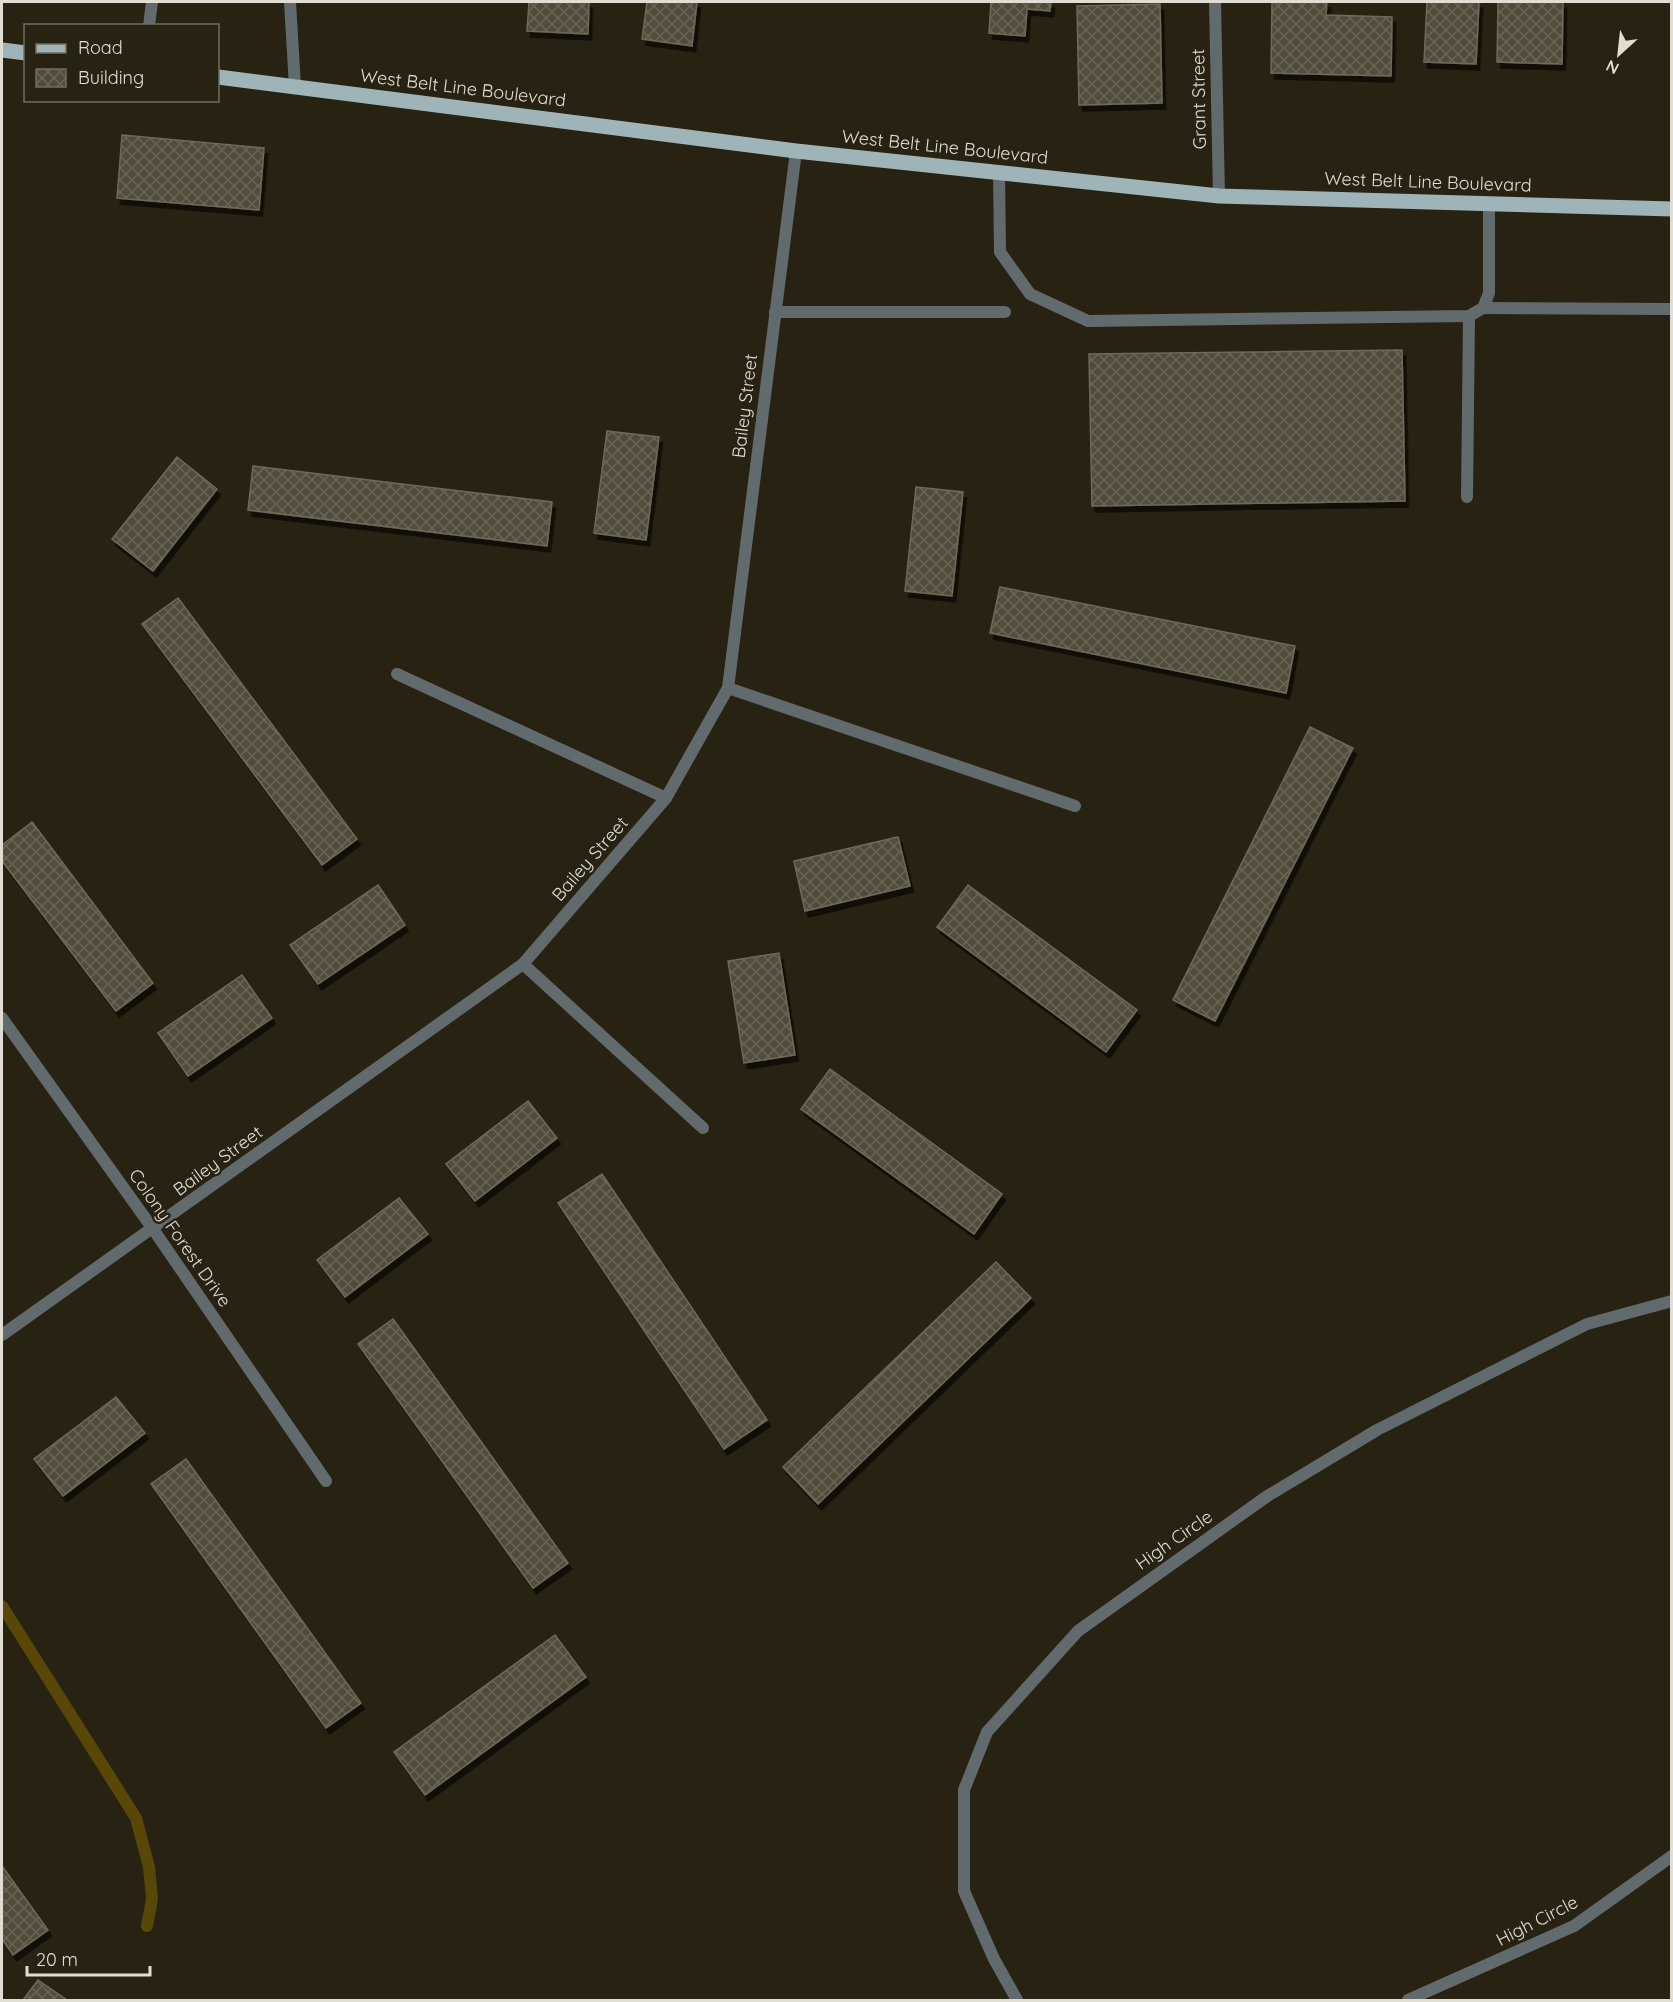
<svg xmlns="http://www.w3.org/2000/svg" width="1673" height="2002" font-family="Quicksand,sans-serif">
<defs>
<pattern id="building-cross-hatch" width="8" height="8" patternUnits="userSpaceOnUse" patternTransform="scale(1.5)"><rect width="8" height="8" fill="#514c3a"/><path d="M0 0l8 8M0 8l8-8" fill="none" stroke="#6a6556"/></pattern>
<filter id="shadow"><feDropShadow dx="3.5" dy="6" stdDeviation="0" flood-color="#0009"/></filter>
</defs>
<rect width="100%" height="100%" fill="#272212"/>
<g fill="none" stroke-linecap="round" stroke-linejoin="round">
<!-- stream -->
<polyline stroke="#584706" stroke-width="12" points="2,1606 136,1818 149,1867 152,1899 147,1926"/>
</g>
<!-- building -->
<g fill="url(#building-cross-hatch)" stroke="#6f6957" stroke-width="1.5" filter="url(#shadow)">
<polygon points="529,2 589,2 588,34 527,31"/>
<polygon points="647,2 697,2 692,46 642,39"/>
<polygon points="991,2 1051,2 1050,11 1027,9 1025,36 989,33"/>
<polygon points="1272,2 1327,2 1326,15 1392,17 1391,76 1271,73"/>
<polygon points="1427,2 1479,2 1476,64 1424,62"/>
<polygon points="1498,2 1563,2 1562,64 1497,62"/>
<polygon points="1160,4 1162,103 1079,105 1077,6"/>
<polygon points="122,135 264,148 259,210 117,198"/>
<polygon points="1402,350 1405,501 1092,506 1089,354"/>
<polygon points="607,431 659,437 646,540 594,533"/>
<polygon points="177,457 217,489 153,571 112,539"/>
<polygon points="253,466 552,502 547,546 248,510"/>
<polygon points="916,487 963,492 952,596 905,591"/>
<polygon points="1000,587 1295,646 1286,693 990,633"/>
<polygon points="178,598 357,839 322,865 142,624"/>
<polygon points="1310,727 1353,748 1215,1021 1173,1000"/>
<polygon points="32,822 153,983 116,1011 2,861 2,845"/>
<polygon points="898,837 910,886 805,911 794,861"/>
<polygon points="378,885 405,925 318,984 290,945"/>
<polygon points="968,885 1137,1010 1106,1052 937,927"/>
<polygon points="779,953 795,1055 744,1063 728,961"/>
<polygon points="242,975 272,1018 188,1076 158,1033"/>
<polygon points="830,1069 1002,1194 974,1234 801,1109"/>
<polygon points="528,1101 557,1138 475,1201 446,1164"/>
<polygon points="602,1174 767,1420 724,1449 558,1203"/>
<polygon points="399,1198 428,1234 345,1297 317,1260"/>
<polygon points="996,1262 1031,1298 818,1504 783,1467"/>
<polygon points="393,1319 568,1563 533,1588 358,1344"/>
<polygon points="116,1397 145,1433 63,1496 34,1459"/>
<polygon points="186,1459 361,1703 326,1728 151,1484"/>
<polygon points="555,1635 586,1677 425,1795 394,1752"/>
<polygon points="2,1866 48,1930 13,1955 2,1939"/>
<polygon points="38,1980 67,2000 23,2000"/>
</g>
<g fill="none" stroke-linecap="round" stroke-linejoin="round">
<!-- lane -->
<g stroke="#616b6d" stroke-width="12">
<polyline points="290,2 295,87"/>
<polyline points="149,26 152,2"/>
<polyline points="999,172 1000,252 1030,294 1088,321 1469,316 1483,308 1489,293 1489,203"/>
<polyline points="1483,308 1672,309"/>
<polyline points="775,312 1005,312"/>
<polyline points="1467,497 1469,316"/>
<polyline points="397,674 666,798"/>
<polyline points="728,688 1075,806"/>
<polyline points="523,964 703,1128"/>
</g>
<!-- street -->
<g stroke="#616b6d" stroke-width="12">
<polyline points="1215,2 1219,196"/>
<polyline points="2,1018 153,1229 326,1481"/>
<polyline points="2,1335 523,964 666,798 728,688 796,151"/>
<polyline points="1017,2000 994,1959 964,1891 964,1790 987,1732 1078,1631 1266,1497 1377,1430 1587,1324 1672,1301"/>
<polyline points="1408,2000 1574,1926 1672,1856"/>
</g>
<!-- primary -->
<g stroke="#9fb4b9" stroke-width="15">
<polyline points="2,50 26,53"/>
<polyline points="218,77 796,151 1219,196 1672,209"/>
</g>
</g>
<g text-anchor="middle" stroke-width="5" stroke-linejoin="round" paint-order="stroke">
<!-- street labels -->
<g font-size="18" fill="#e1ddd3" stroke="#272212">
<text transform="translate(463 88) rotate(7)" y="6">West Belt Line Boulevard</text>
<text transform="translate(1199 99) rotate(-91)" y="6">Grant Street</text>
<text transform="translate(945 147) rotate(6)" y="6">West Belt Line Boulevard</text>
<text transform="translate(1428 182) rotate(2)" y="6">West Belt Line Boulevard</text>
<text transform="translate(745 406) rotate(-83)" y="6">Bailey Street</text>
<text transform="translate(590 859) rotate(-49)" y="6">Bailey Street</text>
<text transform="translate(218 1161) rotate(-36)" y="6">Bailey Street</text>
<text transform="translate(180 1238) rotate(55)" y="6">Colony Forest Drive</text>
<text transform="translate(1174 1540) rotate(-35)" y="6">High Circle</text>
<text transform="translate(1537 1921) rotate(-27)" y="6">High Circle</text>
</g>
</g>
<!-- border -->
<rect width="1673" height="2002" fill="none" stroke="#e1ddd3" stroke-width="6"/>
<!-- legend -->
<rect x="24" y="24" width="195" height="78" fill="#272212" stroke="#716d5f" stroke-width="1.5"/>
<rect x="36" y="44" width="30" height="9" fill="#9fb4b9" stroke="#716d5f" stroke-width="1.5"/>
<text x="78" y="54" font-size="18" fill="#e1ddd3">Road</text>
<rect x="36" y="69" width="30" height="18" fill="url(#building-cross-hatch)" stroke="#716d5f" stroke-width="1.5"/>
<text x="78" y="84" font-size="18" fill="#e1ddd3">Building</text>
<!-- north arrow -->
<g transform="translate(1619 54) rotate(207)" stroke="#272212" stroke-width="4.5" paint-order="stroke">
<path d="M0-4.5L10 22L0 15L-10 22Z" fill="#e1ddd3"/>
<text y="-9" font-size="16" font-weight="bold" text-anchor="middle" fill="#e1ddd3">N</text>
</g>
<!-- scale -->
<path d="M27 1966v9h123v-9" fill="none" stroke="#e1ddd3" stroke-width="3"/>
<text x="36" y="1966" font-size="18" fill="#e1ddd3" stroke="#272212" stroke-width="4.5" paint-order="stroke">20 m</text>
</svg>
